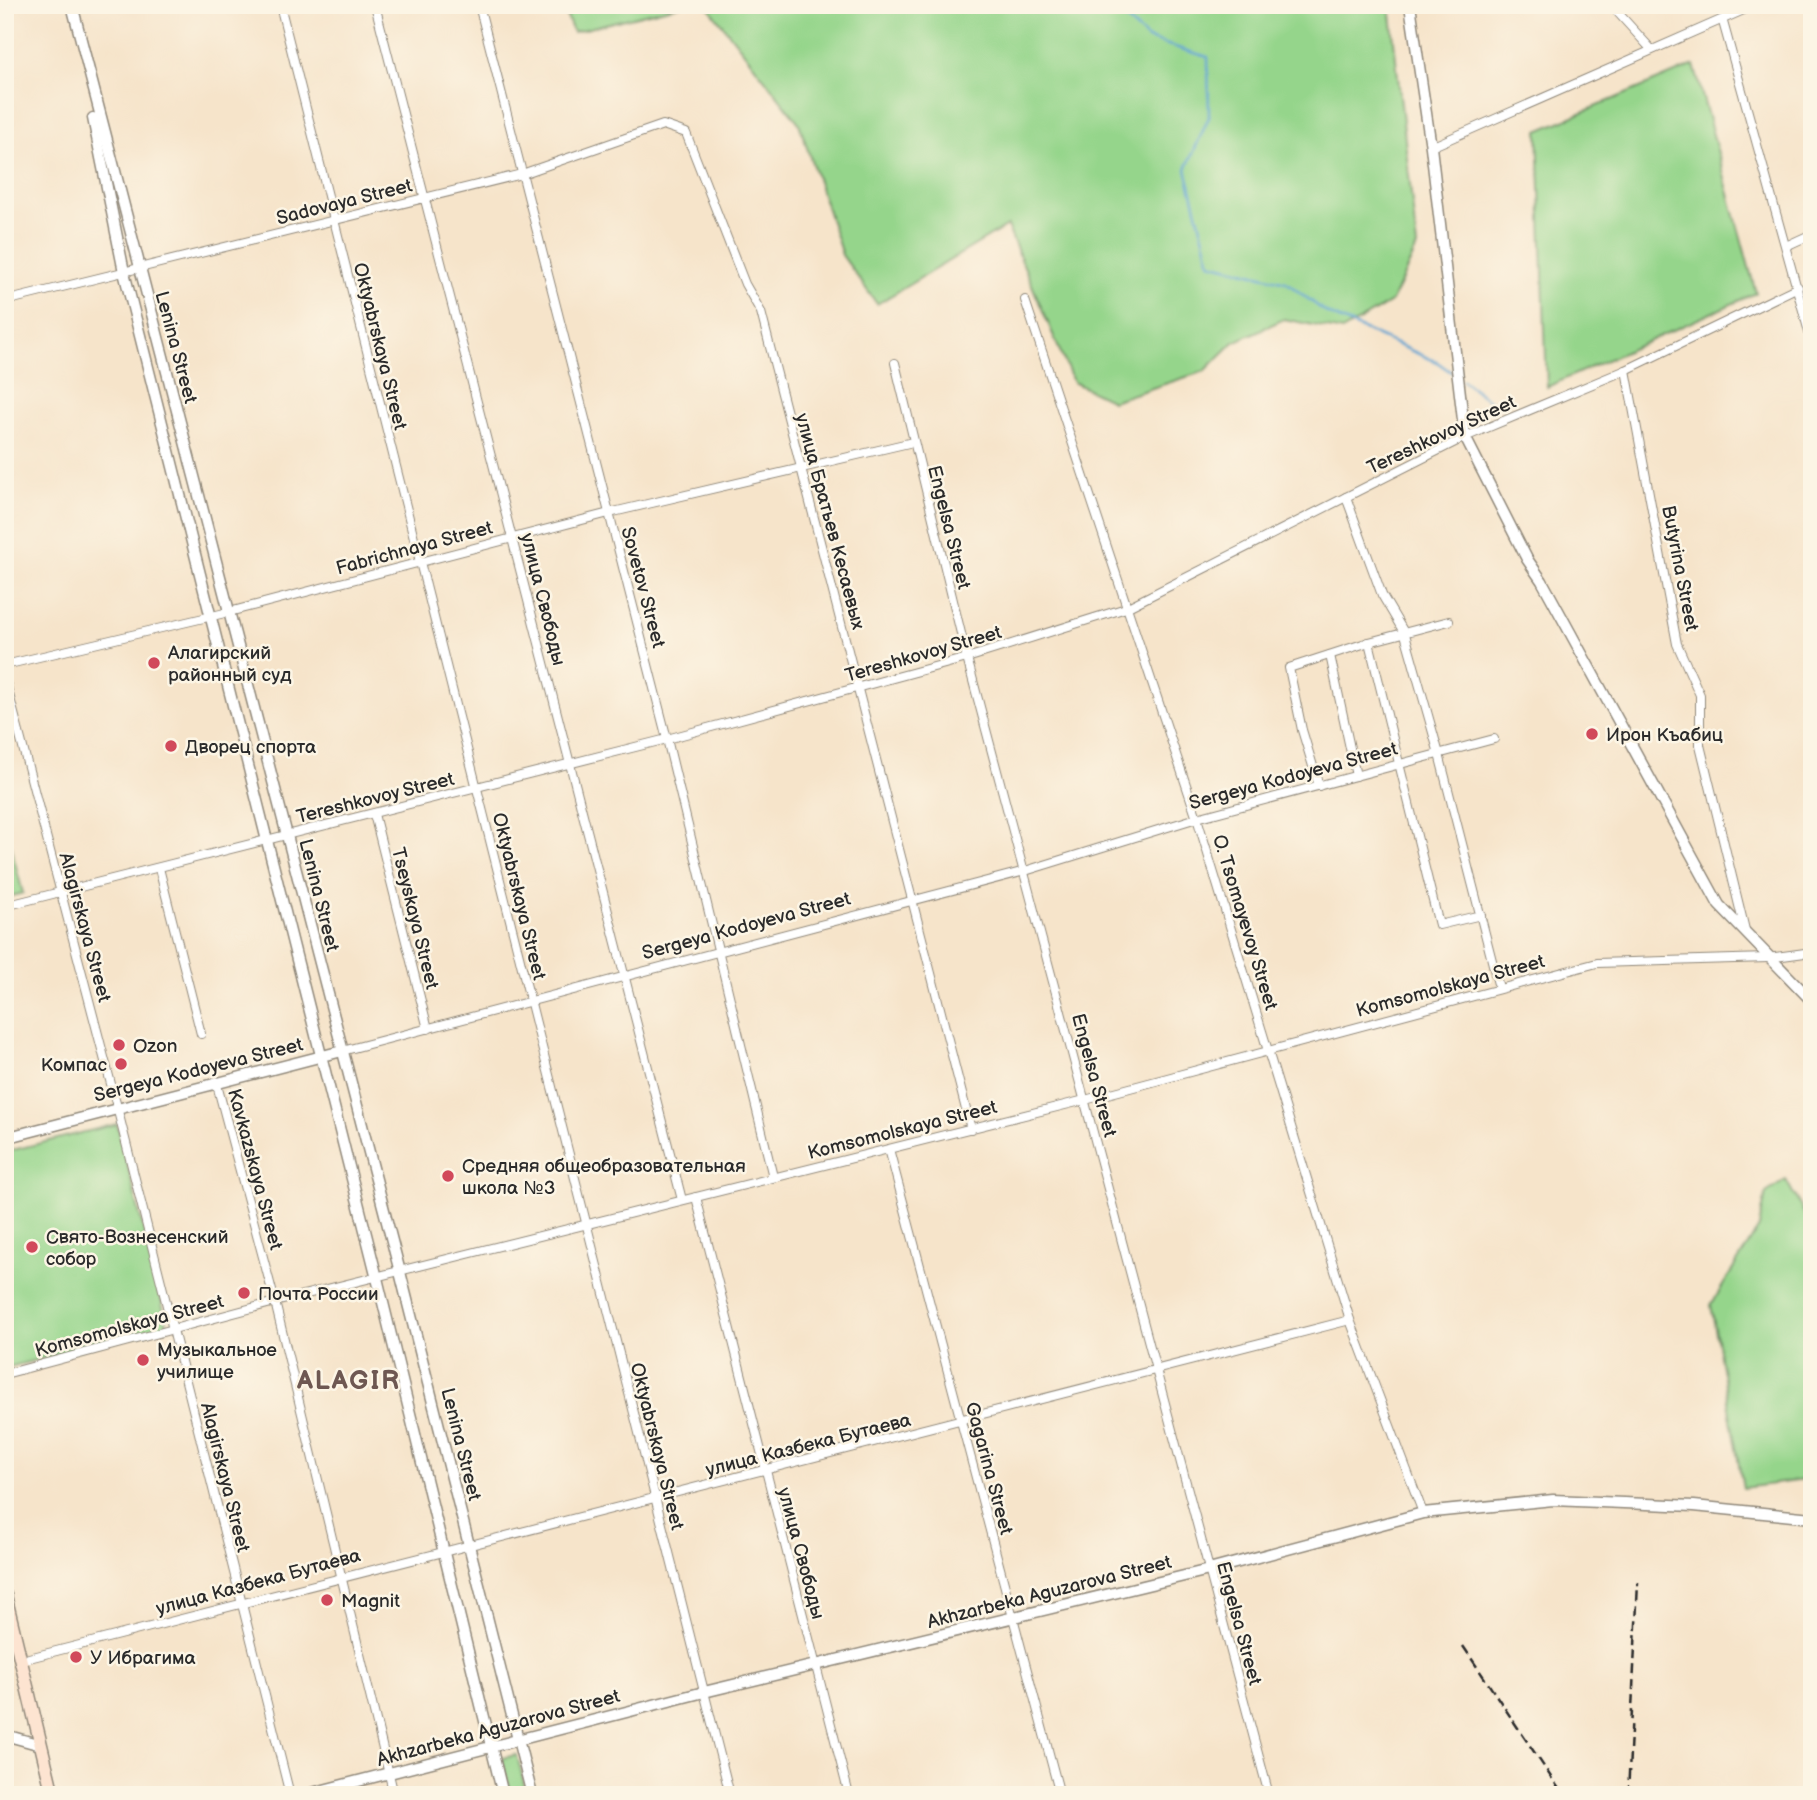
<svg xmlns="http://www.w3.org/2000/svg" width="1817" height="1800" font-family="'Balsamiq Sans',sans-serif">
<rect width="100%" height="100%" fill="#fcf5e5"/>
<filter id="ink" filterUnits="userSpaceOnUse"><feTurbulence type="fractalNoise" baseFrequency=".0143" numOctaves="2"/><feDisplacementMap in="SourceGraphic" scale="14" xChannelSelector="R" yChannelSelector="G"/><feConvolveMatrix kernelMatrix="1 2 1 2 8 2 1 2 1" color-interpolation-filters="sRGB"/></filter>
<filter id="wash" filterUnits="userSpaceOnUse"><feTurbulence type="fractalNoise" baseFrequency=".00686" numOctaves="4" result="noise"/><feDisplacementMap in="SourceGraphic" scale="28" xChannelSelector="R" yChannelSelector="G"/><feGaussianBlur stdDeviation="1.57" result="paint"/><feColorMatrix in="noise" values="0 0 0 0 0 0 0 0 0 0 0 0 0 0 0 0 0 1.4 0 .05"/><feComposite in="paint" operator="in"/></filter>
<g filter="url(#wash)">
<rect width="100%" height="100%" fill="#f6e4ca"/>
<!-- green -->
<g fill="#95d58b" stroke="#60805b" stroke-width="2">
<polygon points="562,5 681,5 573,32"/>
<polygon points="707,5 1390,5 1417,247 1392,301 1342,331 1284,319 1234,342 1205,371 1112,401 1073,382 1007,226 877,304 842,255 799,123"/>
<polygon points="1694,65 1756,293 1547,387 1538,131"/>
<polygon points="5,825 23,893 5,898"/>
<polygon points="117,1124 168,1327 5,1368 5,1152"/>
<polygon points="1786,1180 1812,1228 1812,1479 1743,1488 1711,1305 1759,1227 1766,1193"/>
<polygon points="517,1755 527,1795 511,1795 502,1758"/>
</g>
<g fill="none" stroke-linecap="round" stroke-linejoin="round">
<!-- stream -->
<g stroke="#5ba2d1" stroke-width="2.5">
<polyline points="1110,5 1148,39 1208,57 1209,117 1186,169 1210,263 1286,282 1328,314 1437,362 1454,374"/>
<polyline points="1462,380 1491,402"/>
</g>
</g>
</g>
<g filter="url(#ink)">
<g fill="none" stroke-linecap="round" stroke-linejoin="round">
<!-- minor casing -->
<g stroke="#90887a" stroke-width="10">
<g id="minor">
<polyline points="280,5 730,1795"/>
<polyline points="375,5 682,1200"/>
<polyline points="479,5 667,739 773,1177"/>
<polyline points="1611,5 1651,49"/>
<polyline points="5,7 12,5"/>
<polyline points="1723,22 1812,343"/>
<polyline points="1431,147 1755,5"/>
<polyline points="1786,246 1812,234"/>
<polyline points="1025,300 1197,818 1350,1320 1423,1513"/>
<polyline points="5,301 522,174 663,125 686,133 745,284 761,312 971,1129"/>
<polyline points="895,363 967,658 1269,1795"/>
<polyline points="1626,370 1677,644 1700,695 1700,745 1745,930"/>
<polyline points="1346,497 1382,595 1405,634 1439,754 1499,988"/>
<polyline points="1369,642 1439,925 1481,915"/>
<polyline points="1330,655 1356,776"/>
<polyline points="5,665 229,612 609,513 913,442"/>
<polyline points="5,679 117,1107 290,1795"/>
<polyline points="1319,786 1302,730 1289,668 1369,642 1449,621"/>
<polyline points="374,814 428,1029"/>
<polyline points="159,868 201,1034"/>
<polyline points="5,906 667,739 967,658 1126,608 1465,437 1626,370 1798,287"/>
<polyline points="342,1051 1025,871 1197,818 1494,739"/>
<polyline points="216,1081 275,1302 394,1795"/>
<polyline points="5,1114 11,1136"/>
<polyline points="889,1149 1060,1795"/>
<polyline points="696,1197 849,1795"/>
<polyline points="5,1374 275,1302 1085,1100 1597,963 1768,958 1812,952"/>
<polyline points="29,1658 1350,1320"/>
</g>
</g>
<!-- tertiary casing -->
<g stroke="#90887a" stroke-width="13">
<g id="tertiary">
<polyline points="72,5 400,1272 532,1795"/>
<polyline points="1410,5 1431,147 1465,437 1527,559 1542,581 1719,905 1812,1001"/>
<polyline points="93,118 124,272 377,1278 503,1795"/>
<polyline points="5,1138 342,1051"/>
<polyline points="5,1735 41,1745"/>
<polyline points="304,1795 704,1692 1209,1570 1423,1513 1553,1500 1694,1506 1812,1518"/>
</g>
</g>
<!-- secondary casing -->
<g stroke="#90887a" stroke-width="15">
<polyline id="secondary" points="5,1595 53,1795"/>
</g>
<!-- minor -->
<use href="#minor" stroke="#fff" stroke-width="8"/>
<!-- tertiary -->
<use href="#tertiary" stroke="#fff" stroke-width="10"/>
<!-- secondary -->
<use href="#secondary" stroke="#fde4d1" stroke-width="12"/>
<!-- rail -->
<g stroke="#2b2b2b" stroke-width="2.5" stroke-dasharray="10 5" stroke-linecap="butt">
<polyline points="1463,1646 1563,1795"/>
<polyline points="1628,1795 1638,1582"/>
</g>
</g>
</g>
<!-- markers -->
<g fill="#d1495b" stroke="#fcf5e5" stroke-width="2.5">
<circle cx="154" cy="663" r="7"/>
<circle cx="1592" cy="734" r="7"/>
<circle cx="171" cy="746" r="7"/>
<circle cx="119" cy="1045" r="7"/>
<circle cx="121" cy="1064" r="7"/>
<circle cx="448" cy="1176" r="7"/>
<circle cx="32" cy="1247" r="7"/>
<circle cx="244" cy="1293" r="7"/>
<circle cx="143" cy="1360" r="7"/>
<circle cx="327" cy="1600" r="7"/>
<circle cx="76" cy="1657" r="7"/>
</g>
<g text-anchor="middle" stroke-width="5" stroke-linejoin="round" paint-order="stroke">
<!-- street labels -->
<g font-size="19" fill="#2b2b2b" stroke="#fcf5e5">
<text transform="translate(344 201) rotate(-14)" y="7">Sadovaya Street</text>
<text transform="translate(381 346) rotate(76)" y="7">Oktyabrskaya Street</text>
<text transform="translate(177 347) rotate(75)" y="7">Lenina Street</text>
<text transform="translate(1441 434) rotate(-25)" y="7">Tereshkovoy Street</text>
<text transform="translate(831 521) rotate(75)" y="7">улица Братьев Кесаевых</text>
<text transform="translate(950 527) rotate(76)" y="7">Engelsa Street</text>
<text transform="translate(414 547) rotate(-15)" y="7">Fabrichnaya Street</text>
<text transform="translate(1681 568) rotate(79)" y="7">Butyrina Street</text>
<text transform="translate(644 587) rotate(75)" y="7">Sovetov Street</text>
<text transform="translate(544 599) rotate(76)" y="7">улица Свободы</text>
<text transform="translate(923 653) rotate(-16)" y="7">Tereshkovoy Street</text>
<text transform="translate(1293 775) rotate(-15)" y="7">Sergeya Kodoyeva Street</text>
<text transform="translate(375 797) rotate(-14)" y="7">Tereshkovoy Street</text>
<text transform="translate(320 895) rotate(76)" y="7">Lenina Street</text>
<text transform="translate(520 896) rotate(76)" y="7">Oktyabrskaya Street</text>
<text transform="translate(416 918) rotate(76)" y="7">Tseyskaya Street</text>
<text transform="translate(1246 922) rotate(73)" y="7">O. Tsomayevoy Street</text>
<text transform="translate(746 925) rotate(-15)" y="7">Sergeya Kodoyeva Street</text>
<text transform="translate(86 927) rotate(75)" y="7">Alagirskaya Street</text>
<text transform="translate(1450 985) rotate(-15)" y="7">Komsomolskaya Street</text>
<text transform="translate(198 1069) rotate(-14)" y="7">Sergeya Kodoyeva Street</text>
<text transform="translate(1095 1075) rotate(75)" y="7">Engelsa Street</text>
<text transform="translate(902 1129) rotate(-14)" y="7">Komsomolskaya Street</text>
<text transform="translate(256 1169) rotate(75)" y="7">Kavkazskaya Street</text>
<text transform="translate(129 1325) rotate(-15)" y="7">Komsomolskaya Street</text>
<text transform="translate(462 1444) rotate(76)" y="7">Lenina Street</text>
<text transform="translate(808 1444) rotate(-14)" y="7">улица Казбека Бутаева</text>
<text transform="translate(658 1446) rotate(76)" y="7">Oktyabrskaya Street</text>
<text transform="translate(990 1468) rotate(75)" y="7">Gagarina Street</text>
<text transform="translate(226 1477) rotate(76)" y="7">Alagirskaya Street</text>
<text transform="translate(802 1553) rotate(75)" y="7">улица Свободы</text>
<text transform="translate(258 1581) rotate(-15)" y="7">улица Казбека Бутаева</text>
<text transform="translate(1049 1591) rotate(-14)" y="7">Akhzarbeka Aguzarova Street</text>
<text transform="translate(1240 1623) rotate(75)" y="7">Engelsa Street</text>
<text transform="translate(498 1727) rotate(-15)" y="7">Akhzarbeka Aguzarova Street</text>
</g>
<!-- poi labels -->
<g font-size="19" fill="#2b2b2b" stroke="#fcf5e5" text-anchor="start">
<text x="168" y="659">Алагирский<tspan x="168" dy="22">районный суд</tspan></text>
<text x="1606" y="741">Ирон Къабиц</text>
<text x="185" y="753">Дворец спорта</text>
<text x="133" y="1052">Ozon</text>
<text x="107" y="1071" text-anchor="end">Компас</text>
<text x="462" y="1172">Средняя общеобразовательная<tspan x="462" dy="22">школа №3</tspan></text>
<text x="46" y="1243">Свято-Вознесенский<tspan x="46" dy="22">собор</tspan></text>
<text x="258" y="1300">Почта России</text>
<text x="157" y="1356">Музыкальное<tspan x="157" dy="22">училище</tspan></text>
<text x="341" y="1607">Magnit</text>
<text x="90" y="1664">У Ибрагима</text>
</g>
<!-- district labels -->
<g font-size="26" font-weight="bold" letter-spacing="2" fill="#6e5852" stroke="#fcf5e5">
<text x="349" y="1389">ALAGIR</text>
</g>
</g>
<!-- margin -->
<rect width="1817" height="1800" fill="none" stroke="#fcf5e5" stroke-width="28"/>
</svg>
